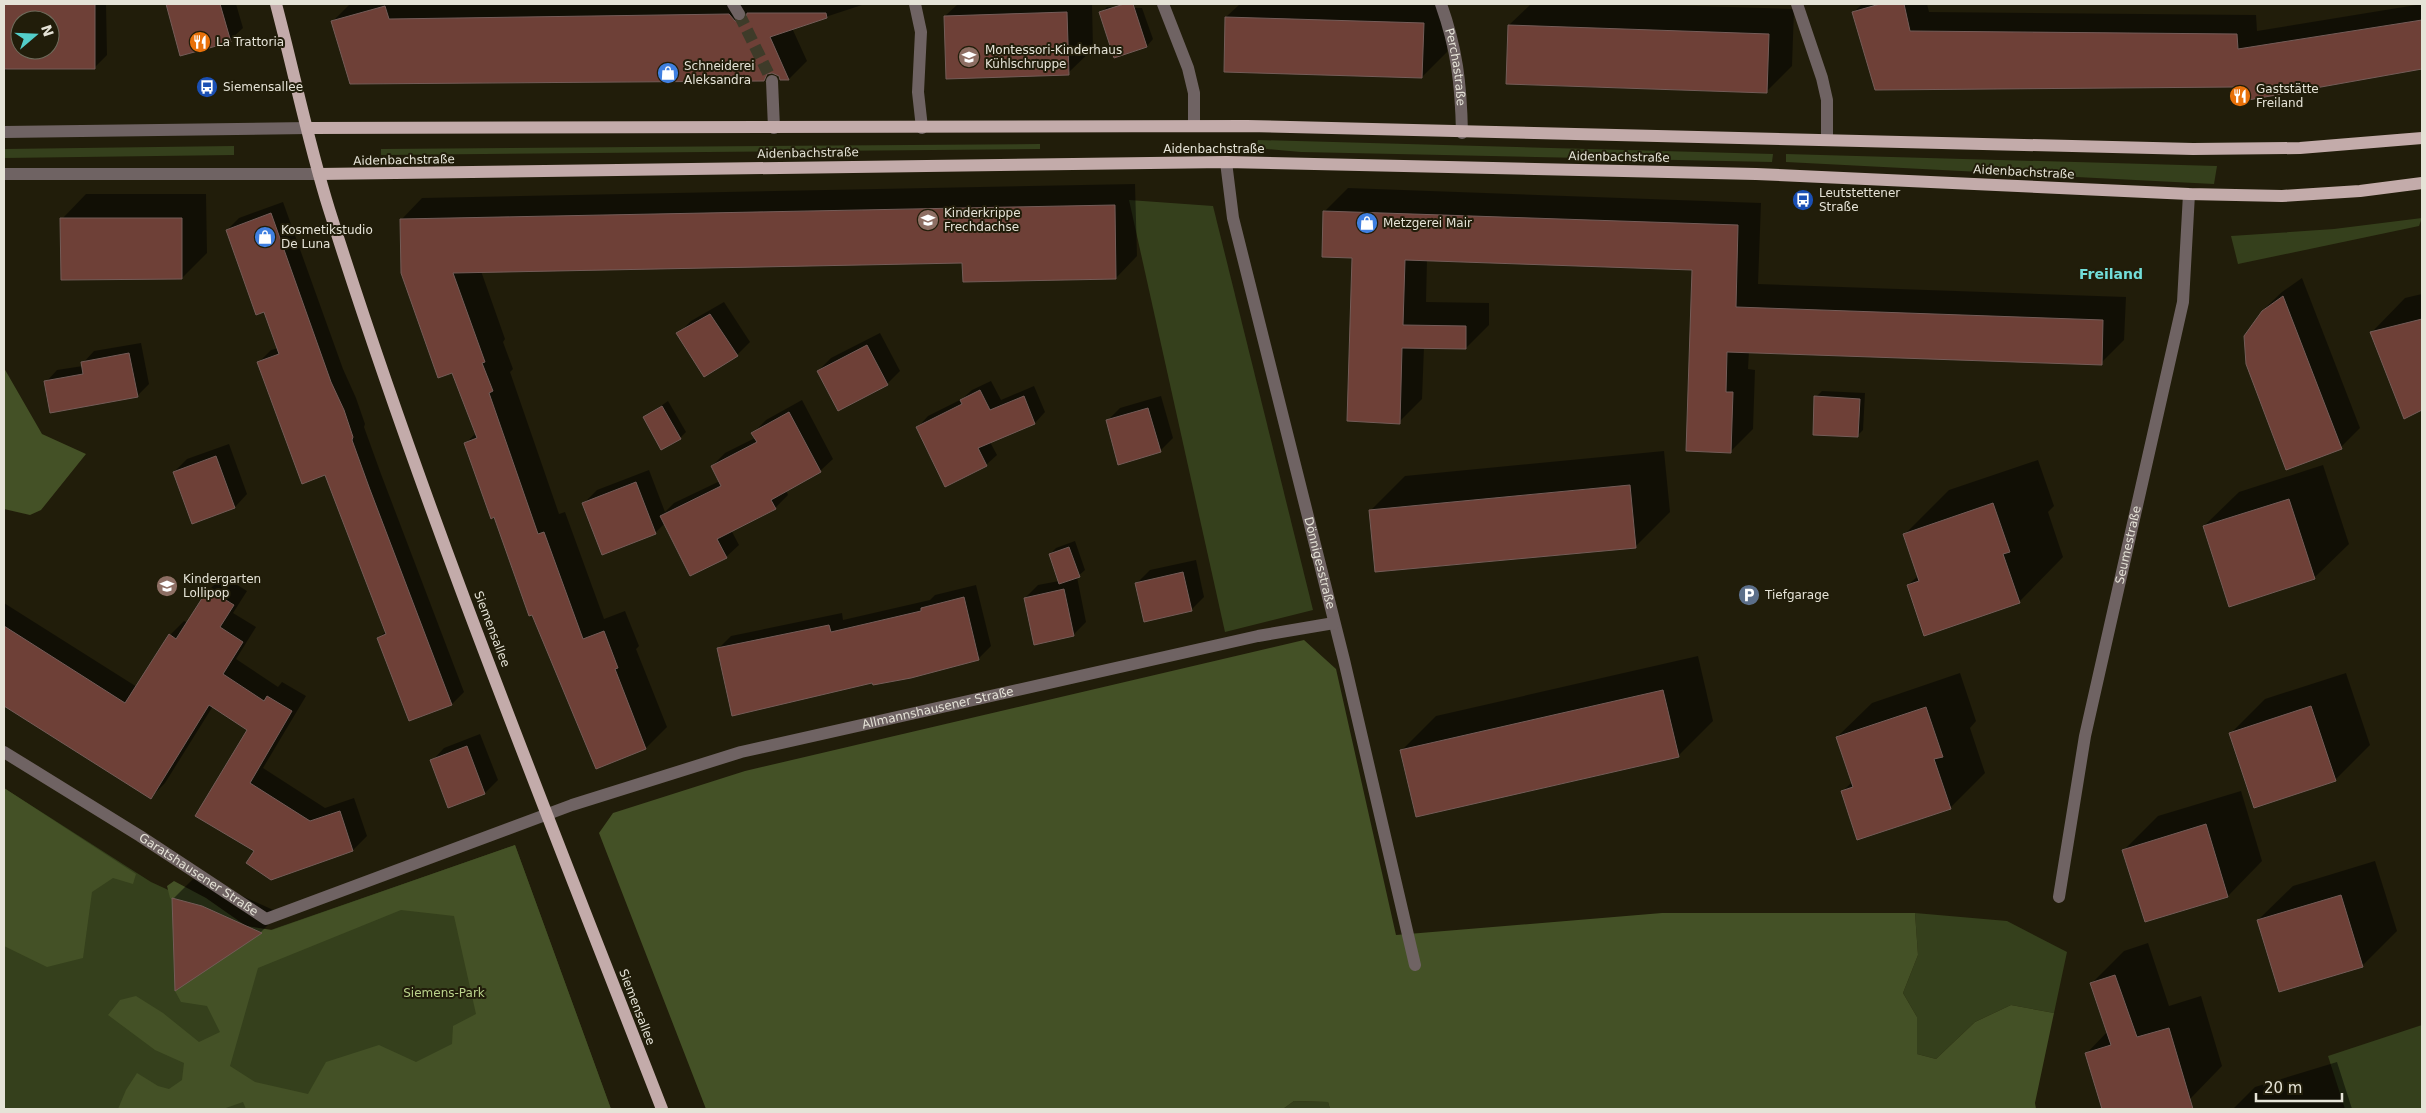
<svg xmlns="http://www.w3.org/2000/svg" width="2426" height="1113" font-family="'DejaVu Sans',sans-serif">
<rect width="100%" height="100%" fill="#211d0a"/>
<!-- green -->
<g fill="#35401c">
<polygon points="1258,140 1773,154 1772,162 1301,152 1256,148"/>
<polygon points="1040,144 1040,149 381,155 381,149"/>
<polygon points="234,146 234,155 4,158 4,149"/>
<polygon points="1786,154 2217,166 2214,184 1786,162"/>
<polygon points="1129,200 1213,206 1313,610 1225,632"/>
<polygon points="2422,218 2419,226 2238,264 2231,236 2334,229"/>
<polygon points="4,788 151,882 262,933 515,845 611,1109 4,1109"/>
<polygon points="1915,913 2007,921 2067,952 2054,1013 2011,1005 1975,1022 1936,1059 1917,1054 1917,1017 1903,993 1918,955"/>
<polygon points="2422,1025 2422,1109 2345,1109 2328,1056"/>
<polygon points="1294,1101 1328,1102 1330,1109 1283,1109"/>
</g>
<!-- forest -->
<g fill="#445126" fill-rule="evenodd">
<polygon points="4,368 42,434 86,454 41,510 30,515 4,509"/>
<polygon points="1304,640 1336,669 1396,935 1662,913 1915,913 1918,955 1903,993 1917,1017 1917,1054 1936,1059 1975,1022 2011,1005 2054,1013 2035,1103 2036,1109 1330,1109 1328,1102 1294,1101 1283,1109 706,1109 599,833 613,813 745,771"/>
<polygon points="4,788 136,874 133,884 113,878 92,892 83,958 47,967 4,946"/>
<path d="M515,845L611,1109H246L243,1102L223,1109H118L126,1090L137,1073L158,1086L169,1089L182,1080L184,1063L155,1050L108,1015L120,1000L136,996L163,1013L199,1042L220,1032L207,1006L181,1002L175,991L219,948L200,917L170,898L167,886L174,881L206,898L246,926L272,930ZM401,910L454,916L476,1014L453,1026L452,1044L416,1062L379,1045L326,1062L308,1094L255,1082L230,1066L258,968Z"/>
</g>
<!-- shadow -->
<g fill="#0007" fill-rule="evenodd">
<path d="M4,4H106L107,55L95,67L10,68L4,71ZM20,20H50V50H20Z"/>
<polygon points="167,4 236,4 243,28 230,40 181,54"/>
<polygon points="350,4 865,4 792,28 807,61 789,79 781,79 780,75 771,72 763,79 333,21"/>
<polygon points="958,4 1092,4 1093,49 1068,73 945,16"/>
<polygon points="1240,4 1448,4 1447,52 1422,77 1226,17"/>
<polygon points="1531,4 1631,4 1794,9 1792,66 1767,91 1509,25"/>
<polygon points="1862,4 1927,4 1929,12 2256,15 2257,31 2422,4 2422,68 2238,100 2236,86 1876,89 1853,13"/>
<polygon points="1107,7 1142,8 1153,39 1147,46 1115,56 1101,13"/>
<polygon points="1135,184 1137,256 1116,278 963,261 481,271 505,339 503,342 513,369 510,372 559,514 565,512 604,619 625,611 639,646 636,649 667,727 646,748 597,767 466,443 476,433 401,220 422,198"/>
<polygon points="1348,188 1761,203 1758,284 2126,297 2124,340 2101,363 1749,351 1748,369 1755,370 1753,429 1731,451 1694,269 1427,260 1426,302 1489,303 1489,325 1466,348 1424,347 1422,399 1399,422 1354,257 1325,211"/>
<polygon points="86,194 206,194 207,253 182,278 62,219"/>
<polygon points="283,202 343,369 356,398 365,424 364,427 381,474 464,692 452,704 410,720 379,638 386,631 326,473 259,362 271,350 278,348 265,310 227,230 239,218"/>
<polygon points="2302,278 2360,428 2341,447 2262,311 2282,292"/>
<polygon points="2422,294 2422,409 2404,417 2372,332 2405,298"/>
<polygon points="724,302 750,342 737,355 678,334 691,321"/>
<polygon points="880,333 900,371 887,384 818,371 831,358"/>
<polygon points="141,343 149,384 137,396 46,382 57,370 83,366 83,363 94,351"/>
<polygon points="991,381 1001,400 1034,386 1045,412 1035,423 990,442 997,455 986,465 918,427 928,416 962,399 972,390"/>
<polygon points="1822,391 1865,393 1863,430 1857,436 1816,397"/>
<polygon points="1161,396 1173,438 1160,451 1107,421 1120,408"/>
<polygon points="802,400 833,459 820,471 786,490 788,495 775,508 731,530 739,545 726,557 665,523 655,533 584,503 597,490 649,470 665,512 674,503 720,481 712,466 725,453 755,438 753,433 766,420"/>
<polygon points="668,401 686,432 680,438 645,417"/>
<polygon points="229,444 247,494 235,507 174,472 187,459"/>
<polygon points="1664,451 1670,512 1636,546 1371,510 1405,476"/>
<polygon points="2038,460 2054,506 2048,512 2063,557 2019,602 1908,585 1919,575 1905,534 1949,490"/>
<polygon points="2323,465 2349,544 2314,578 2204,526 2239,492"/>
<polygon points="1075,541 1085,570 1077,577 1086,622 1073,635 1025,598 1038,585 1059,581 1050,554 1056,548"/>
<polygon points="1196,560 1204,597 1191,610 1137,583 1150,570"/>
<polygon points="223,576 247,591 233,613 256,627 236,659 278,687 282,682 306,696 263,768 325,808 354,798 367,836 353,850 256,851 197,816 248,730 213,706 165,783 151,797 4,704 4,603 137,687 170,635 184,621 188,623 209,590"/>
<polygon points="976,585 991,646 979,658 873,682 718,649 731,636 842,613 843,620 930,600 935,595"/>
<polygon points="1698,656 1713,721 1678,756 1402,750 1436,716"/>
<polygon points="1960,673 1976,721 1970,728 1985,773 1950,808 1842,792 1852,782 1837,737 1872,703"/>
<polygon points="2346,673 2370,745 2335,780 2230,734 2265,699"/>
<polygon points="480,734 498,780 485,793 449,806 432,761 444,748"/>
<polygon points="2241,791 2262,861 2228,896 2146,921 2124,850 2158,816"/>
<polygon points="2375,861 2397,931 2362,966 2258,920 2293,886"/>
<polygon points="193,879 222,887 280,913 261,932 177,988 174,898"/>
<polygon points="2148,943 2169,1006 2201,996 2222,1066 2190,1099 2155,1109 2103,1109 2086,1054 2108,1031 2092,983 2124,951"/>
<polygon points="2337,1062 2352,1109 2233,1109 2255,1087"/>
</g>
<!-- building -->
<g fill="#6e4037" stroke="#745c58" fill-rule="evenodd">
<path d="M4,4H95V69H4ZM20,20H50V50H20Z"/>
<polygon points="166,4 220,4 231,42 180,56"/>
<polygon points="1124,4 1133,4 1147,47 1114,58 1099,12"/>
<polygon points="1880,4 1904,4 1910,31 2237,34 2238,49 2422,20 2422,69 2237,102 2235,87 1875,90 1852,12"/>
<polygon points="385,6 389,19 729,14 735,21 740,22 746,18 747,13 826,13 827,18 770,37 789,80 780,80 779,76 772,73 767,74 764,81 350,84 331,21"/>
<polygon points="1067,12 1069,75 946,79 944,16"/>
<polygon points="1225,17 1424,23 1422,78 1224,72"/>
<polygon points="1508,25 1769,34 1767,93 1506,84"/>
<polygon points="1115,205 1116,279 963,282 962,263 453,273 485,362 482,363 493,391 489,393 538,534 544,532 583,639 604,631 618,668 615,669 646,749 596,769 532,615 529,616 494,517 491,519 464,443 477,438 452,373 438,378 401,273 400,219"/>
<polygon points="1323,211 1738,225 1736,307 2103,320 2102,365 1727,352 1726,392 1733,392 1731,453 1686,451 1692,270 1405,260 1403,325 1466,326 1466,349 1402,348 1400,424 1347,421 1352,258 1322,257"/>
<polygon points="271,213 331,382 344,410 353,437 352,440 369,487 452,705 409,721 377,638 386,634 325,475 302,484 257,362 279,354 264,312 256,315 226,230"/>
<polygon points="60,218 182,218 182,279 61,280"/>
<polygon points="2283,296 2342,449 2286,470 2246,364 2244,336 2262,311"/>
<polygon points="710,314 738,356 704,377 676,333"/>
<polygon points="2422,319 2422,410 2404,419 2370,332"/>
<polygon points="867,345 888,385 838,411 817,371"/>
<polygon points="129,353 138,397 50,413 44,381 83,374 81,362"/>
<polygon points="980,390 990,410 1024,396 1035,424 978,448 987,466 945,487 916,427 962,404 960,400"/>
<polygon points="1814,396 1860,399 1858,437 1813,435"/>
<polygon points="662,406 681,439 661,450 643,417"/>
<polygon points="1148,408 1161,452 1118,465 1106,420"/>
<polygon points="789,412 821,472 771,500 776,509 717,539 727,558 690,576 660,516 721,486 711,466 757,442 751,433"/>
<polygon points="216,456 235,508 192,524 173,472"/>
<polygon points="636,482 656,534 602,555 582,503"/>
<polygon points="1630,485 1636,548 1375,572 1369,510"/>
<polygon points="2289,499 2315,579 2229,607 2203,526"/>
<polygon points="1993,503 2010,552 2003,554 2020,603 1924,636 1907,585 1919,581 1903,534"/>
<polygon points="1069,547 1080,577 1059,584 1049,554"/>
<polygon points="1183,572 1192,611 1144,622 1135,583"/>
<polygon points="208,589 234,605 220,627 243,642 223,674 264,701 267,696 292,711 250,783 310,821 340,811 353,851 271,880 246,863 254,851 195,816 247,730 209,705 151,799 4,706 4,626 125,703 169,634 176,639"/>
<polygon points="1064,589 1074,636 1034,645 1024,598"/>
<polygon points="964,597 979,660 911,678 873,685 872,683 732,716 717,648 829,625 831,632 921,611 921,608"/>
<polygon points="1663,690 1679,757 1416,817 1400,750"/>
<polygon points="2311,706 2336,781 2254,808 2229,733"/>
<polygon points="1926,707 1943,757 1934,759 1951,809 1857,840 1841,791 1853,787 1836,737"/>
<polygon points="467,746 485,794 448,808 430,760"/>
<polygon points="2206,824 2228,897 2145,922 2122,850"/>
<polygon points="2341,895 2363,967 2279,992 2257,920"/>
<polygon points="172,898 202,906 262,933 175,991"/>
<polygon points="2115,975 2137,1037 2169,1028 2193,1109 2102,1109 2085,1053 2111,1045 2090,983"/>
</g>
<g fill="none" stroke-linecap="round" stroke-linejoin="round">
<!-- minor-tunnel -->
<polyline stroke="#3e3b29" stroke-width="12" stroke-dasharray="12 6" stroke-linecap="butt" points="739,14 772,81"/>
<!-- minor -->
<g stroke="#6f6363" stroke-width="12">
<polyline points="733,4 739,14"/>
<polyline points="915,4 921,32 918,92 922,128"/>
<polyline points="1163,4 1188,68 1194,93 1194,126"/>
<path id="s1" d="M1441,4C1457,49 1461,84 1462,133"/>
<polyline points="1797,4 1822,78 1827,100 1827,139"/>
<polyline points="772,81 774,128"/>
<polyline points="4,132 309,128"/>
<path id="s2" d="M1226,162L1233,218L1344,660L1415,965"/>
<polyline points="4,174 319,174"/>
<path id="s3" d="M4,752L140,836L266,919L572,805L741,752L1258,636L1334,623"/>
<path id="s4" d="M2059,897L2085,736L2183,302L2189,194"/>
</g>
<!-- major -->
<g stroke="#c3abaa" stroke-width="12">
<path d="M276,4C294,72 308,142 329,209C425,514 546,811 662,1109"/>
<polyline points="309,128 1247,126 2193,149 2300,148 2422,138"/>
<polyline points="319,174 1226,162 1756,174 2189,194 2282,196 2360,191 2422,183"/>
</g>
</g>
<!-- icons -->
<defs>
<g id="restaurant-disc" transform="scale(1.125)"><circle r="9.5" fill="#e8710a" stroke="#211d0a"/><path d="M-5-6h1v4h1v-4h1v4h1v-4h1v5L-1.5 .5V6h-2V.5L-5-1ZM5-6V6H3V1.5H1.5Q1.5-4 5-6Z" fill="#fff"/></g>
<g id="school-disc" transform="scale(1.125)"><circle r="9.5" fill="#8d6e63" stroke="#211d0a"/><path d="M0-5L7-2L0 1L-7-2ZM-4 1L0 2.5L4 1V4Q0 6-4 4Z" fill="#fff"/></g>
<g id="shop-disc" transform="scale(1.125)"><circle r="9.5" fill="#3f7fe0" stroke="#211d0a"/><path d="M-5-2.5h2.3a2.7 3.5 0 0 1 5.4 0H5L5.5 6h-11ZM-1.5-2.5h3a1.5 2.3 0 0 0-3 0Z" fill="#fff"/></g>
<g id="bus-disc" transform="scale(1.125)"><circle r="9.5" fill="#1a4fb4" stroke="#211d0a"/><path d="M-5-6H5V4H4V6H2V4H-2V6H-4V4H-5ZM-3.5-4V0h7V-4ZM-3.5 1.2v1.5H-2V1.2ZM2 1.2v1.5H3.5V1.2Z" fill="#fff"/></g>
<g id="parking-disc" transform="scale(1.125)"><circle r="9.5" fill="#5c6f8a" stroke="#211d0a"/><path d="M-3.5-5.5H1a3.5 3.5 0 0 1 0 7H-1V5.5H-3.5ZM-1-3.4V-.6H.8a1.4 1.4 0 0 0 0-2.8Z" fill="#fff"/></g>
</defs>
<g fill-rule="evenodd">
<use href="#restaurant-disc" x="200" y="42"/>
<use href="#school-disc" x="969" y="57"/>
<use href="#shop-disc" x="668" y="73"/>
<use href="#bus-disc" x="207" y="87"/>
<use href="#restaurant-disc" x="2240" y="96"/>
<use href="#bus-disc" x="1803" y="200"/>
<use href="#school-disc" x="928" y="220"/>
<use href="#shop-disc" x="1367" y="223"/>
<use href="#shop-disc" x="265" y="237"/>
<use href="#school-disc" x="167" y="586"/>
<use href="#parking-disc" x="1749" y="595"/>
</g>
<g text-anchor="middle" stroke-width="4" stroke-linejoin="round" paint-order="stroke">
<!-- poi labels -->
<g font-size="12" fill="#e5e3d7" stroke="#211d0a" text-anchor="start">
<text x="216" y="46">La Trattoria</text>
<text x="985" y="54">Montessori-Kinderhaus<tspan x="985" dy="14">Kühlschruppe</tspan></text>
<text x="684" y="70">Schneiderei<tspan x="684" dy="14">Aleksandra</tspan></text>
<text x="223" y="91">Siemensallee</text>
<text x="2256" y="93">Gaststätte<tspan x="2256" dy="14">Freiland</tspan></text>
<text x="1819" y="197">Leutstettener<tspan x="1819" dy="14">Straße</tspan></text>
<text x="944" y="217">Kinderkrippe<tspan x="944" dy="14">Frechdachse</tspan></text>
<text x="1383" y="227">Metzgerei Mair</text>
<text x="281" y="234">Kosmetikstudio<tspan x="281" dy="14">De Luna</tspan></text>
<text x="183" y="583">Kindergarten<tspan x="183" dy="14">Lollipop</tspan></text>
<text x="1765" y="599">Tiefgarage</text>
</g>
<!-- street labels -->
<g font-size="12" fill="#e5e3d7" stroke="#211d0a">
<text dy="4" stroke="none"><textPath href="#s1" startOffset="65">Perchastraße</textPath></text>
<text x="1214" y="153">Aidenbachstraße</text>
<text transform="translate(808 153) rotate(-1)" y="4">Aidenbachstraße</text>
<text transform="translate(1619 157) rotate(1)" y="4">Aidenbachstraße</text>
<text transform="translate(404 160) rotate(-1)" y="4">Aidenbachstraße</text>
<text transform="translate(2024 172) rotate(3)" y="4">Aidenbachstraße</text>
<text dy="4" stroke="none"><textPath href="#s4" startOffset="359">Seumestraße</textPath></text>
<text dy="4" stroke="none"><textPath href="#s2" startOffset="412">Dönnigesstraße</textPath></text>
<text transform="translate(492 629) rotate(69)" y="4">Siemensallee</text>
<text dy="4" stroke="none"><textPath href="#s3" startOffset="1016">Allmannshausener Straße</textPath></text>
<text dy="4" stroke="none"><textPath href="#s3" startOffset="230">Garatshausener Straße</textPath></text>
<text transform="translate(637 1007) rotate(69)" y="4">Siemensallee</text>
</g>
<!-- park labels -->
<g font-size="12" fill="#bbd38c" stroke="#211d0a">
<text x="444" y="997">Siemens-Park</text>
</g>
<!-- neighbourhood labels -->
<g font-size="14" font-weight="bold" fill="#72deda" stroke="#211d0a">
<text x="2111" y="279">Freiland</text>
</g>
</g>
<!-- border -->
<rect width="2426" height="1113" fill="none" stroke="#e5e3d7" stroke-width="10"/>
<!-- north arrow -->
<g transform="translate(35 35) rotate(71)"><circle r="24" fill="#211d0a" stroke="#6f6c5c"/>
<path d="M0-4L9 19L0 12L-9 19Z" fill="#53cdc9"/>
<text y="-8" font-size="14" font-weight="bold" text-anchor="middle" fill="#e5e3d7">N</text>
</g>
<!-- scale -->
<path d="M2256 1093v8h86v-8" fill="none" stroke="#e5e3d7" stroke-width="2.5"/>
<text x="2264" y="1093" font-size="15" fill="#e5e3d7" stroke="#211d0a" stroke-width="4" paint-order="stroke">20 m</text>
</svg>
